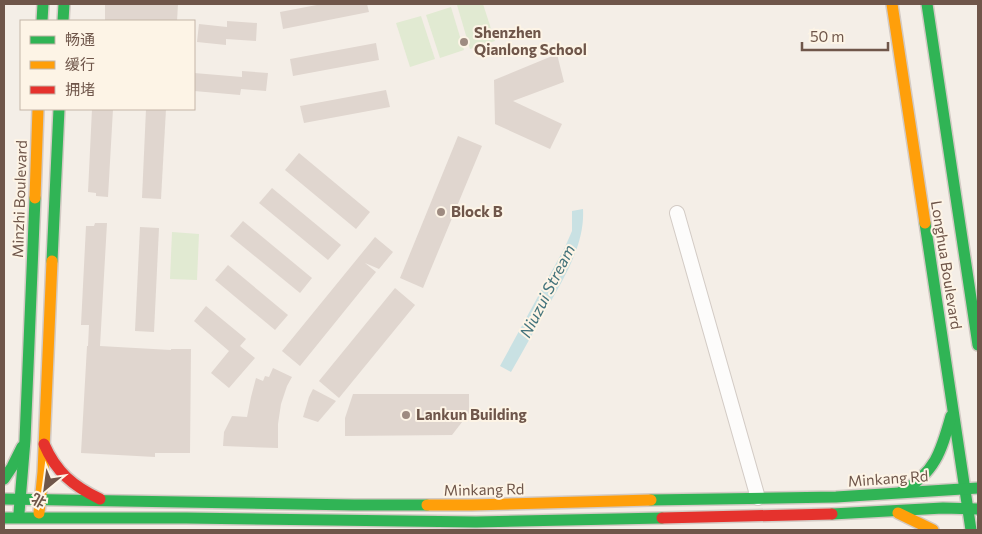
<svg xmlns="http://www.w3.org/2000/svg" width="982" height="534" font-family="Commissioner,'Noto Sans SC',sans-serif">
<rect width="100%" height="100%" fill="#f4eee7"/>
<!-- green -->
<g fill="#e1ead2">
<polygon points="462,4 483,4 495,41 470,49 457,5"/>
<polygon points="451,7 464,50 440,58 426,15"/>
<polygon points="421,16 435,59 410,67 396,23"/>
<polygon points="172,232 199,234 197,280 170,279"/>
</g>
<!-- water -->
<path fill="#c9e1e3" d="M583,209C585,246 563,279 546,310C534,331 523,351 511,372L500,366L565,247L572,231V211Z"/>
<!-- building -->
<g fill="#e0d6cf">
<polygon points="105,4 178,4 177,21 105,21"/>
<polygon points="322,4 367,4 369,12 283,29 280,12"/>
<polygon points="227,21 257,23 256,41 226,39 226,45 197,42 199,24 227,27"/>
<polygon points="376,43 379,60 293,76 290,59"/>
<polygon points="557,54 564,82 513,101 562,124 550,149 495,124 494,80"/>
<polygon points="242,71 268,73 266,91 241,89 240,95 194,91 194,73 242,77"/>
<polygon points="386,90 390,107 304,123 300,106"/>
<polygon points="92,109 113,109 108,197 96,196 96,193 88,192"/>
<polygon points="146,109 166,109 161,199 142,198"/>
<polygon points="458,136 482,146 423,288 400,278"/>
<polygon points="299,153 370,212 356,229 285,170"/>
<polygon points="272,188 341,245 328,260 259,203"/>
<polygon points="243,221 312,278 300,293 230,236"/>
<polygon points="95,223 107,223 100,346 171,350 171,349 191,349 190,453 155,453 155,457 81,453 87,346 88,346 89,325 81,325 86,226 94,226"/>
<polygon points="140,227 159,228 154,332 135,331"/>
<polygon points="375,237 393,252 379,269 365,263 376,272 300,366 282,351"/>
<polygon points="228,265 288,315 275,330 215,280"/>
<polygon points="395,288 415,305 339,398 319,381"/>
<polygon points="206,306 246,339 240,346 255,358 229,388 211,373 229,351 194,321"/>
<polygon points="273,368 292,377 287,386 281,404 278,424 278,448 223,446 224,432 232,416 247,417 251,397 256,378 263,381 265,376 269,377"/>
<polygon points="313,389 336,401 318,422 303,417 309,397"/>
<polygon points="353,394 469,394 469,413 452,435 345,436 345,418"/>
</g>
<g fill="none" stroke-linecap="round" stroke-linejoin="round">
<!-- street casing -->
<g stroke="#d3cbc5" stroke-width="16">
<polyline id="street" points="677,213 758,498"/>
</g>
<!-- fast casing -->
<g stroke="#d3cac4" stroke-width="14">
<g id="fast">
<polyline points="927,4 978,345"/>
<polyline points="42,21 43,4"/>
<polyline points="63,21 64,4"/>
<polyline points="925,223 971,530"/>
<polyline points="52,261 59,109"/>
<polyline points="4,479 12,467 22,447"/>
<path d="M901,492C935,473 941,452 951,416"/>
<polyline points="4,499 354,505 427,505"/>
<polyline points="651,500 836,497 978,488"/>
<polyline points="19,513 25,440 35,198"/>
<polyline points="832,514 943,508 978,509"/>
<polyline points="4,518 186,518 476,522 662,518"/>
</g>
</g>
<!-- slow casing -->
<g stroke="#d3cac4" stroke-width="14">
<g id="slow">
<polyline points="892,4 925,223"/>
<polyline points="35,198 38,109"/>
<polyline points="427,505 471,505 651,500"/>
<polyline points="39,513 43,472 52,261"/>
<polyline points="898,513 933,530"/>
</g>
</g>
<!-- jam casing -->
<g stroke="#d3cac4" stroke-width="14">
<g id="jam">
<path d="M44,444C56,472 73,486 100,499"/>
<polyline points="662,518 832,514"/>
</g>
</g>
<!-- street -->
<use href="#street" stroke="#fdfcfb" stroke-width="14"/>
<!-- fast -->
<use href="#fast" stroke="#30b455" stroke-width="11"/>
<!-- slow -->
<use href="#slow" stroke="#ff9f0a" stroke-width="11"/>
<!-- jam -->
<use href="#jam" stroke="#e5322d" stroke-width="11"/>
</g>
<!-- markers -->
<g fill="#9e8b81" stroke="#fdf4e6" stroke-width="2">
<circle cx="464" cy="42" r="5"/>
<circle cx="441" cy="212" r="5"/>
<circle cx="406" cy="415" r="5"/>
</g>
<g text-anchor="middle" stroke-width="4" stroke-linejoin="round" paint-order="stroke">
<!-- poi labels -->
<g font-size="15" font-weight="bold" fill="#6f564a" stroke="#fdf4e6" text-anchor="start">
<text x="474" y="38">Shenzhen<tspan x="474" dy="17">Qianlong School</tspan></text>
<text x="451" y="217">Block B</text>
<text x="416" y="420">Lankun Building</text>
</g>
<!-- street labels -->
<g font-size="15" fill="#6f564a" stroke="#fdf4e6">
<text transform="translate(20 199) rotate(-88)" y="5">Minzhi Boulevard</text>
<text transform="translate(946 265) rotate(81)" y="5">Longhua Boulevard</text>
<text transform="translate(888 479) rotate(-4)" y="5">Minkang Rd</text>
<text transform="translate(484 490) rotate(-1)" y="5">Minkang Rd</text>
</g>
<!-- water labels -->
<g font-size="16" font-style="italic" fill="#43737b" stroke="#fdf4e6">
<text transform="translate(547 291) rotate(-63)" y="6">Niuzui Stream</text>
</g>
</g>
<!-- border -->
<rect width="982" height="534" fill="none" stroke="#6f564a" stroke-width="10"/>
<!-- legend -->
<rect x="20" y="20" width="175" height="90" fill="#fdf4e6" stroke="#c4b5a8"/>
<rect x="30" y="36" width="25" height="8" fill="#30b455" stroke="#c4b5a8"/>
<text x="65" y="45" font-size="15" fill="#6f564a">畅通</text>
<rect x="30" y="61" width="25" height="8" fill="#ff9f0a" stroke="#c4b5a8"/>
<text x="65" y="70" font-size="15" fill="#6f564a">缓行</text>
<rect x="30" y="86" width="25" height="8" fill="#e5322d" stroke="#c4b5a8"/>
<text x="65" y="95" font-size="15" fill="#6f564a">拥堵</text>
<!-- north arrow -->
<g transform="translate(45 489) rotate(209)" stroke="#fdf4e6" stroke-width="4" paint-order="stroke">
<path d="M0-4L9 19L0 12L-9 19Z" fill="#6f564a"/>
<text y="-8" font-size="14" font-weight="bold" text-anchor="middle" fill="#6f564a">北</text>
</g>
<!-- scale -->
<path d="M802 42v8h86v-8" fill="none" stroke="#6f564a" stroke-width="2.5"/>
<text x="810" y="42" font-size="15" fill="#6f564a" stroke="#fdf4e6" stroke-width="4" paint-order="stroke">50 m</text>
</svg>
